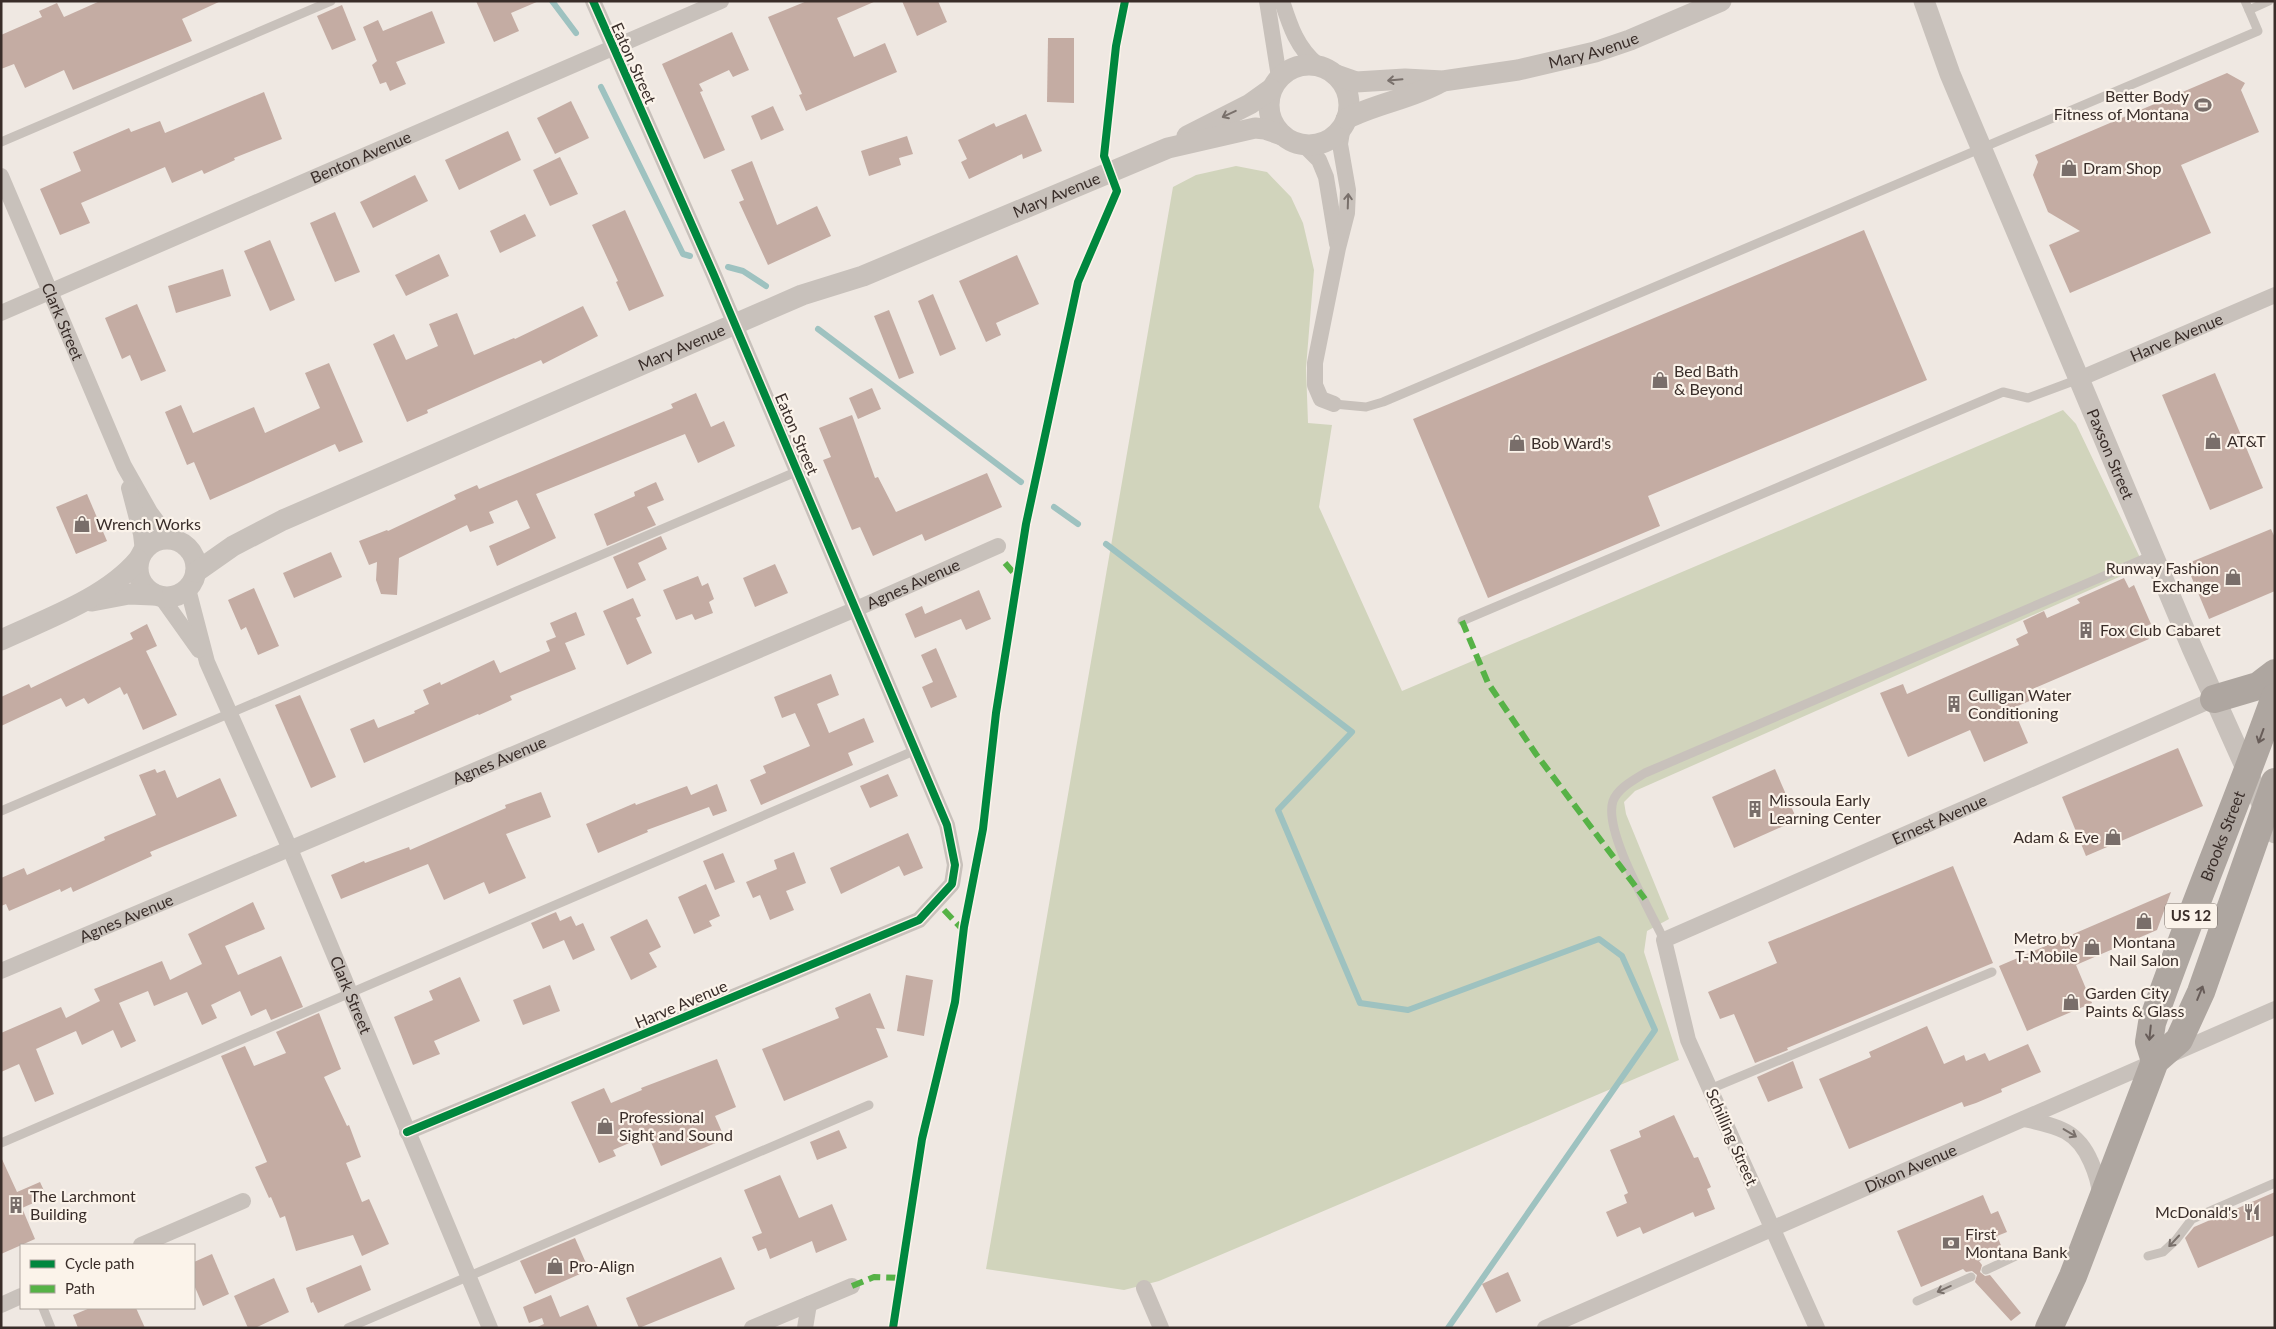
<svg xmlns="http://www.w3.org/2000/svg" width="2276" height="1329" font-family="Lato,sans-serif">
<rect width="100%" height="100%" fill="#efe8e2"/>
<!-- green -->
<polygon fill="#d1d4bc" points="1236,166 1267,172 1291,197 1303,223 1314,270 1306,368 1308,423 1332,425 1319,507 1402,691 2063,410 2076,424 2144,566 1635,791 1624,802 1626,814 1669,919 1647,931 1644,952 1679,1060 1159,1281 1124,1290 986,1269 1173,187 1196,175"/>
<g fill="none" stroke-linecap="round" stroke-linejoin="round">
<!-- stream -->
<g stroke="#9ec2c0" stroke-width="6">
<polyline points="552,1 576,33"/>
<polyline points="601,87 683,254 690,256"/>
<polyline points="728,267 743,271 766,286"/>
<polyline points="818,329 1021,482"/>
<polyline points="1054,507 1078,524"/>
<polyline points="1106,544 1352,732 1278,810 1360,1003 1408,1010 1599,939 1622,956 1655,1030 1448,1328"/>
</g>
</g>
<!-- building -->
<g fill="#c4aca3">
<polygon points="100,1 221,1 182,19 192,41 73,90 64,70 25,88 14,64 1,69 1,35 42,17 39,11 57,3 64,17"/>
<polygon points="476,1 539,1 511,13 519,31 494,42"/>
<polygon points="807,1 876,1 837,18 854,57 885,43 897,72 806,111 799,95 802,94 768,17"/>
<polygon points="902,1 938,1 947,22 917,36"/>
<polygon points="342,5 356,40 332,50 317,16"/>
<polygon points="432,11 445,43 396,62 406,84 390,91 386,82 380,84 372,65 377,61 363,27 378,20 383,31"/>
<polygon points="732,32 749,70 733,77 729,70 699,84 703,91 700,92 725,150 704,159 662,64"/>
<polygon points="1048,38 1074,38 1074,103 1047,102"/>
<polygon points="2227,73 2245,83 2241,90 2259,132 2181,165 2211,233 2070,293 2049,245 2080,231 2048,212 2033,175 2038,162 2035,155"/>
<polygon points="264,92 282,139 234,158 235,160 204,174 202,170 172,183 165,167 81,203 90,223 60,235 40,189 81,171 73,152 129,128 131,132 160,121 165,133"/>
<polygon points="571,101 589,138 555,154 537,118"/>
<polygon points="773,106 784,130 761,140 751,116"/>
<polygon points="1026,114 1042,151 1023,159 1022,154 969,179 961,162 967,159 958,140 994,123 996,127"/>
<polygon points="508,131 521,160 459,190 445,160"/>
<polygon points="907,136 913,154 899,158 901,165 869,176 861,151"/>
<polygon points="560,157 578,194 550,206 533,170"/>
<polygon points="752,161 777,225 817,206 831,236 768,265 739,202 744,200 731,170"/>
<polygon points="415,175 428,201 373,228 360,202"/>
<polygon points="625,210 664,296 629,311 616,282 618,281 592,225"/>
<polygon points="335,212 360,272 335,282 310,223"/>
<polygon points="525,214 536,236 500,253 490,231"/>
<polygon points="1864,230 1927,380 1648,496 1660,526 1488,598 1413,419"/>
<polygon points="270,240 295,300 270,311 244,251"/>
<polygon points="439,254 449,276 406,296 395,275"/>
<polygon points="1017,255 1039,304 996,323 1001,335 986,342 959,281"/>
<polygon points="223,269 231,296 176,313 168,286"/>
<polygon points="933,294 956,349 940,356 918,301"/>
<polygon points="137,304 166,371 141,381 130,355 122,359 105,318"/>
<polygon points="583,306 598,336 543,364 541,360 427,410 428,413 407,422 373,344 394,334 406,360 438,346 429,324 457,313 474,355 514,338 515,339"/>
<polygon points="889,310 914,373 899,379 874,316"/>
<polygon points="329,363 363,442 339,452 335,444 210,500 194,462 187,465 165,412 181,405 193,433 254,407 265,433 320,408 305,373"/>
<polygon points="2215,373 2263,488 2210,510 2162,395"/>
<polygon points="872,388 881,409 858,419 849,398"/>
<polygon points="696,393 711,427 724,421 735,446 698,463 685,434 536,494 556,538 497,566 489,546 530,528 517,500 489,512 494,523 470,532 467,525 399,558 397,595 381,594 376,580 377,562 369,565 359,541 387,530 388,531 456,499 454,495 477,485 479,489 673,408 671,404"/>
<polygon points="852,415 875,478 878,477 896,512 987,473 1002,507 925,541 922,534 873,556 860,527 852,530 823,460 831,457 819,428"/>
<polygon points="656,482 664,500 647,507 656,525 607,546 594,514 635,496 634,492"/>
<polygon points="87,494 107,541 76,554 56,507"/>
<polygon points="2271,529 2275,538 2275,591 2209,619 2186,564"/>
<polygon points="661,536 667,549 638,563 646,580 627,589 613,557"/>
<polygon points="331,552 342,577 294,598 283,573"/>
<polygon points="775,564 788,593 755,607 743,578"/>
<polygon points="698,576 702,586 708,583 714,599 709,602 713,613 695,620 692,614 676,620 663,590"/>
<polygon points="2124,578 2129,588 2134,585 2151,624 2144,627 2149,639 2030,690 2034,699 2013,708 2028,743 1984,762 1970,730 1908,757 1880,693 1903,684 1907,694 2019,645 2016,639 2028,633 2023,621 2044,611 2047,618 2080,603 2077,599"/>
<polygon points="254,588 279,646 258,655 246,627 241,630 228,600"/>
<polygon points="979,590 991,619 966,630 961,619 915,638 905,614 922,606 925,614"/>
<polygon points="633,598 641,616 636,618 652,653 627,665 603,611"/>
<polygon points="576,612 585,635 565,643 576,669 510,696 512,700 479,715 478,714 364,763 350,729 374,719 378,728 415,713 414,711 429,704 423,690 440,682 441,685 494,660 500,673 550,651 546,641 556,637 550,623"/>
<polygon points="147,624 157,646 146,651 177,715 143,730 127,693 124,695 120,687 88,704 84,698 66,707 61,698 1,726 1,697 29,684 31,688 133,639 130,633"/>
<polygon points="936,648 957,697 931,708 922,687 933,682 921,655"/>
<polygon points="831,674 839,695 817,704 829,733 864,718 874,742 848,753 853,765 761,805 750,780 766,773 763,766 810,746 795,713 782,718 774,697"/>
<polygon points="300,695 336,777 311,788 275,705"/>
<polygon points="2178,748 2203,806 2086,856 2062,797"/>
<polygon points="155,769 157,773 165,770 177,798 220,778 237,816 150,852 152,856 73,892 71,887 61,892 60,889 9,911 6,904 1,906 1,878 24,868 27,875 105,840 104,837 156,815 139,775"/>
<polygon points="1775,769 1797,820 1734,848 1712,797"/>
<polygon points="888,774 898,796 870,808 860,786"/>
<polygon points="717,784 727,811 713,816 709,807 647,830 648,832 598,853 586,824 635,803 636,805 687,786 691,795"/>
<polygon points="541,792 551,817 506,834 526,878 489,894 484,882 444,900 428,864 341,899 331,875 364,861 365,863 409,847 410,850 506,808 505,805"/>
<polygon points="908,833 923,868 904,876 899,866 841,894 830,868"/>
<polygon points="794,852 806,883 786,891 794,910 770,920 760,895 753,898 746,882 777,869 774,860"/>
<polygon points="723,853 735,882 715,890 703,861"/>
<polygon points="1953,866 1993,963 1787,1048 1788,1050 1755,1063 1734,1014 1720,1019 1708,992 1777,963 1768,942"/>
<polygon points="706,884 720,916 709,921 712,926 694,934 678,897"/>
<polygon points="2171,892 2157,930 2076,965 2092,1003 2027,1031 1999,966"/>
<polygon points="253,902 265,929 225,946 238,975 281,956 303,1007 271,1020 266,1009 251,1016 240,991 211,1005 217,1018 202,1025 187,992 154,1006 148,991 119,1003 136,1041 121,1048 113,1030 82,1045 76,1031 36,1049 54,1094 35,1102 19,1064 1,1072 1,1033 61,1007 66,1018 100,1001 94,989 162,961 170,980 202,964 188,934"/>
<polygon points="556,912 560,921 571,916 576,926 583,923 595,950 573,960 564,940 543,949 531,923"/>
<polygon points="647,919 661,947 649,953 657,967 631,980 610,937"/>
<polygon points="906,975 933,980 924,1036 897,1031"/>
<polygon points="460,977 480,1021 434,1041 440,1054 413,1065 394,1017 433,1000 429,991"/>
<polygon points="550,985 560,1011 523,1025 513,1000"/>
<polygon points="870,993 885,1029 876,1028 888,1057 784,1101 762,1049 839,1018 835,1008"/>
<polygon points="319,1013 341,1069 324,1077 347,1126 349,1125 361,1157 346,1163 362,1202 369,1199 389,1244 362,1256 353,1235 296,1251 285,1216 280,1218 271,1197 269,1198 255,1167 267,1162 221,1056 245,1046 254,1066 286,1053 276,1032"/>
<polygon points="1927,1026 1944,1064 1964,1055 1966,1061 1985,1053 1989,1061 2028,1044 2041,1072 2001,1089 2002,1092 1976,1103 1964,1107 1962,1102 1849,1149 1819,1079 1871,1057 1869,1052"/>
<polygon points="717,1059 736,1107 715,1116 725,1139 661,1166 648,1135 613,1150 616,1156 599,1163 571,1102 604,1088 611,1103 642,1090 641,1088"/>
<polygon points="1793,1061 1803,1088 1768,1102 1757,1077"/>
<polygon points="1674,1115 1694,1158 1698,1157 1711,1187 1707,1189 1715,1209 1695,1217 1693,1212 1643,1234 1640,1227 1617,1237 1606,1212 1627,1203 1624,1195 1628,1193 1610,1150 1641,1137 1639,1131"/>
<polygon points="839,1130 847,1148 817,1160 810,1142"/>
<polygon points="1,1157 17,1192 40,1182 47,1197 22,1208 35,1239 1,1254"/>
<polygon points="780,1175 799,1218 832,1204 847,1240 816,1253 812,1241 770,1259 766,1248 758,1251 752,1237 762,1233 744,1190"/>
<polygon points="2275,1192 2275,1235 2198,1268 2185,1238 2194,1227"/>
<polygon points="1983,1195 1991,1214 1998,1211 2007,1232 1997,1236 2003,1250 1979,1261 1982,1265 1980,1272 1985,1276 1990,1275 2021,1313 2011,1321 1975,1282 1977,1275 1972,1271 1966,1272 1963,1269 1921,1287 1897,1231"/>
<polygon points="575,1238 589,1270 535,1294 520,1261"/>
<polygon points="212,1254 229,1294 203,1306 194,1285 194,1262"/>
<polygon points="721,1257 735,1289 639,1328 626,1298"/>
<polygon points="361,1265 371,1290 318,1313 313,1302 311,1303 306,1288"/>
<polygon points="1508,1272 1521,1301 1496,1313 1482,1284"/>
<polygon points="274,1278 289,1312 255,1328 248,1328 234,1296"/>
<polygon points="551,1295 560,1317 588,1305 598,1328 535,1328 544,1324 542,1318 529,1323 523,1307"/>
<polygon points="90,1308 136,1308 145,1328 78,1328 73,1315"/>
</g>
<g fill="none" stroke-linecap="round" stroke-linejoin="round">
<!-- service -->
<g stroke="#c8c1bb" stroke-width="9">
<polyline points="2245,1 2249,10 2269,1"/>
<polyline points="1,142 331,1"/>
<polyline points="1334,404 1366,407 1383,402 2258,31 2249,10"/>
<polyline points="1462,621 2003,392 2028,398 2079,379"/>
<polyline points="1,811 798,471"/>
<path d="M1664,940C1650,910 1603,831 1613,801C1618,788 1634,780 1645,773L2153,555"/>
<polyline points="1710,1089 1992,972"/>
<polyline points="1,1143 916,750"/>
<polyline points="2148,1256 2163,1252 2176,1240 2192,1219 2275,1183"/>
<polyline points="1986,1270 2016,1256"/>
<polyline points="1917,1301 1971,1277"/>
<polyline points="43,1308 51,1328"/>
<polyline points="348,1328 869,1105"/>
</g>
<!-- minor -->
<g stroke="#c8c1bb" stroke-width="16">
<polyline points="1267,1 1279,77"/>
<path d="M1282,1C1290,26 1297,48 1318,65"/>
<polyline points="1304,145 1319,160 1326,177 1337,244"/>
<path id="s1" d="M1,176L124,466L150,512L170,539"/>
<path id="s2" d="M1,313L721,1"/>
<path id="s3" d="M2079,379L2275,295"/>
<polyline points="1334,404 1321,399 1315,385 1315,363 1338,248 1347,213 1348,190 1340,144 1343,126"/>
<polyline points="129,488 141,534 143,551"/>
<path id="s4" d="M188,589L207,662L290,849L490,1328"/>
<polyline points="162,598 199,650"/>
<path id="s5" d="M1,971L856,609L998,546"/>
<path d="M2024,1119C2056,1126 2077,1129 2091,1162C2096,1173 2099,1182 2100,1195"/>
<polyline points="407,1132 919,920 952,884 955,865 947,825 714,275 593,1"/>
<polyline points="141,1245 243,1201"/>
<polyline points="1144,1288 1161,1328"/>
<polyline points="1,1305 21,1296"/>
<polyline points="752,1328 852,1286"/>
<polyline points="805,1328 809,1304"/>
<path id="s6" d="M1545,1328L2275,1009"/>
<path id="s7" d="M1817,1328L1688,1040L1664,940L2214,699"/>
</g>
<!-- tertiary -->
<g stroke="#c8c1bb" stroke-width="21">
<path id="s8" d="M1924,1L1950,74L2079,379L2192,648L2275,833"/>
<circle cx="1309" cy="105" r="40"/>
<path id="s9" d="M1336,75L1356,82L1405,79L1443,81L1518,70L1595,52L1630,40L1721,1"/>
<path d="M1346,119C1377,103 1411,99 1441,82"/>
<polyline points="1187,136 1250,104 1271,89"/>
<circle cx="167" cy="568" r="29"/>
<path id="s10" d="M196,572L233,546L283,520L802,295L863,276L1168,148L1255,128L1265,129L1282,135"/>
<polyline points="92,601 129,594 153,595"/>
<path d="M1,640C46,619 106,598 138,560"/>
</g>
<!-- trunk -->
<g stroke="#aea6a0" stroke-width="28">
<polyline points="2214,699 2258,686 2275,673"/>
<path id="s11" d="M2155,1061L2149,1042L2152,1023C2190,913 2236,806 2275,697"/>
<polyline points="2049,1328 2073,1276 2155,1061 2179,1040 2201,992 2275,782"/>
</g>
<!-- quiet -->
<g stroke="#56b246" stroke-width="6" stroke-dasharray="12 6" stroke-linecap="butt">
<polyline points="1005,563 1018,578"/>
<polyline points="1462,621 1488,683 1536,754 1645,899"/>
<polyline points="944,910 963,930"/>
<polyline points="852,1286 874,1277 902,1278"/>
</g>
<!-- cycleway casing -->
<g stroke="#fbf3ea" stroke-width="11">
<g id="cycleway">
<polyline points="407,1132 919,920 952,884 955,865 947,825 714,275 593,1"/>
<polyline points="893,1328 922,1139 955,1002 964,927 983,829 996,713 1026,524 1078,282 1117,191 1104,156 1116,46 1125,1"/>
</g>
</g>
<!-- cycleway -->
<use href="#cycleway" stroke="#00873e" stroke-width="8"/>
</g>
<!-- one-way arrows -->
<defs><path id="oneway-shaft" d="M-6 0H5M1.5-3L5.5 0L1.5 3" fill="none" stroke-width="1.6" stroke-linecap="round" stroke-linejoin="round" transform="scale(1.25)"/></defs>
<g stroke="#79706b">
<use href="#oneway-shaft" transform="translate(1395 80) rotate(175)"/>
<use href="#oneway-shaft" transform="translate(1229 114) rotate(155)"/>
<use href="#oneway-shaft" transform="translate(1348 201) rotate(-88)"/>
<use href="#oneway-shaft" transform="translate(2070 1133) rotate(31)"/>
<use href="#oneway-shaft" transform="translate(2174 1241) rotate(133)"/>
<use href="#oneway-shaft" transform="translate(1944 1289) rotate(156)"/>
</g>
<g stroke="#685d59">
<use href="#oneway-shaft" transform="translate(2261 736) rotate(110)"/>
<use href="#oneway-shaft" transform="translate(2200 993) rotate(-68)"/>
<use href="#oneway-shaft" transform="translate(2150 1033) rotate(96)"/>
</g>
<!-- icons -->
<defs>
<g id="stadium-bare" transform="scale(1.35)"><path d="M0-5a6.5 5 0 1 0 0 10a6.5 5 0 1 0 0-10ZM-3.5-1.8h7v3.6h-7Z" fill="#796e6a" stroke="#fbf3ea" stroke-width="2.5" paint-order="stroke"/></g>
<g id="shop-bare" transform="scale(1.35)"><path d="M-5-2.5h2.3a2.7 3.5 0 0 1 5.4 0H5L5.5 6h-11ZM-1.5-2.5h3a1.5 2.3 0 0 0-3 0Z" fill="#796e6a" stroke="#fbf3ea" stroke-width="2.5" paint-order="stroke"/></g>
<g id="building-bare" transform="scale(1.35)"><path d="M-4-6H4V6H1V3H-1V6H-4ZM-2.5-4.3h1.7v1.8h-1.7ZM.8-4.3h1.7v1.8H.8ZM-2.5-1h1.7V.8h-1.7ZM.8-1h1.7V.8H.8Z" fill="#796e6a" stroke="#fbf3ea" stroke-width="2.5" paint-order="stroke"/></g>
<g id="restaurant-bare" transform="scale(1.35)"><path d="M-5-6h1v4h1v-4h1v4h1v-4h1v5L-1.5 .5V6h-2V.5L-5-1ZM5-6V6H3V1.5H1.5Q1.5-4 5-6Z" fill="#796e6a" stroke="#fbf3ea" stroke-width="2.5" paint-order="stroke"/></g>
<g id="bank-bare" transform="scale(1.35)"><path d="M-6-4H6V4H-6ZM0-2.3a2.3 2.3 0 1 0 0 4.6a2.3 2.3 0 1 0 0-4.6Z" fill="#796e6a" stroke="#fbf3ea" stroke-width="2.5" paint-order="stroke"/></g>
</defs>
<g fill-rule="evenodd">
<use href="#stadium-bare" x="2203" y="105"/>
<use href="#shop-bare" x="2069" y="168"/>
<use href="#shop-bare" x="1660" y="380"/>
<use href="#shop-bare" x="2213" y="441"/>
<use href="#shop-bare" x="1517" y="443"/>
<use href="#shop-bare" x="82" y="524"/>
<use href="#shop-bare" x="2233" y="577"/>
<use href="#building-bare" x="2086" y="630"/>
<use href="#building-bare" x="1954" y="704"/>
<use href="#building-bare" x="1755" y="809"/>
<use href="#shop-bare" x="2113" y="837"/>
<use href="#shop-bare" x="2144" y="921"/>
<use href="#shop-bare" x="2092" y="947"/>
<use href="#shop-bare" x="2071" y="1002"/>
<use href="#shop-bare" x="605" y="1126"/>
<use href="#building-bare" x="16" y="1205"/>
<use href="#restaurant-bare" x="2252" y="1212"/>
<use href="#bank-bare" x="1951" y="1243"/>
<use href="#shop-bare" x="555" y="1266"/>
</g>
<g text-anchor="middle" stroke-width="4.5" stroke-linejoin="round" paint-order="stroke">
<!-- shield labels -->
<rect fill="#fbf3ea" stroke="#736863" stroke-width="1" x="2165" y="903.5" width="52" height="25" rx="4"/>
<g font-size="15" font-weight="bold" fill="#392d29">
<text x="2191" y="921">US 12</text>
</g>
<!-- street labels -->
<g font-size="16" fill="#392d29" stroke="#fbf3ea">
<text dy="6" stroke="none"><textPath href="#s9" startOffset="262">Mary Avenue</textPath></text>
<text transform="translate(634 63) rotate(66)" y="6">Eaton Street</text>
<text dy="6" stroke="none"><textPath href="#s2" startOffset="392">Benton Avenue</textPath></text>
<text dy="6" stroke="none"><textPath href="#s10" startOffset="941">Mary Avenue</textPath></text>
<text dy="6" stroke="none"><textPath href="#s1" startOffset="158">Clark Street</textPath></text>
<text dy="6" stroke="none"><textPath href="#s3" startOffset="106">Harve Avenue</textPath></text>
<text dy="6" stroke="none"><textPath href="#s10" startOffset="536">Mary Avenue</textPath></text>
<text transform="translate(797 434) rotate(67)" y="6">Eaton Street</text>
<text dy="6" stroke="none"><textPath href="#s8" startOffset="490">Paxson Street</textPath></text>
<text dy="6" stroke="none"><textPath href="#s5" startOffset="991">Agnes Avenue</textPath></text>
<text dy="6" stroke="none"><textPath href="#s5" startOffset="541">Agnes Avenue</textPath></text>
<text dy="6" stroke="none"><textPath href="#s7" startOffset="719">Ernest Avenue</textPath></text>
<text dy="6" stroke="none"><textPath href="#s11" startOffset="239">Brooks Street</textPath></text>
<text dy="6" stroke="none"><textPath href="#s5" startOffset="136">Agnes Avenue</textPath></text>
<text dy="6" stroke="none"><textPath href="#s4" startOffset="438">Clark Street</textPath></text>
<text transform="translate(681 1004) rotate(-23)" y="6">Harve Avenue</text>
<text transform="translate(1732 1137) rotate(66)" y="6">Schilling Street</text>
<text dy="6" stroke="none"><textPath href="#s6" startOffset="399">Dixon Avenue</textPath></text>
</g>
<!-- poi labels -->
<g font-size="16" fill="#392d29" stroke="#fbf3ea" text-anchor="start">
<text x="2189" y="102" text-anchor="end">Better Body<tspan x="2189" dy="18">Fitness of Montana</tspan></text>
<text x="2083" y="174">Dram Shop</text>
<text x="1674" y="377">Bed Bath<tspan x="1674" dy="18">&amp; Beyond</tspan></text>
<text x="2227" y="447">AT&amp;T</text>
<text x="1531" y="449">Bob Ward's</text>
<text x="96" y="530">Wrench Works</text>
<text x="2219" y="574" text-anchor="end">Runway Fashion<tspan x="2219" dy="18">Exchange</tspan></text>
<text x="2100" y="636">Fox Club Cabaret</text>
<text x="1968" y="701">Culligan Water<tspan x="1968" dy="18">Conditioning</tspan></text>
<text x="1769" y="806">Missoula Early<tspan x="1769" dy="18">Learning Center</tspan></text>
<text x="2099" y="843" text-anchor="end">Adam &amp; Eve</text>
<text x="2078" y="944" text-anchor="end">Metro by<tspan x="2078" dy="18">T-Mobile</tspan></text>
<text x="2144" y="948" text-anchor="middle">Montana<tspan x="2144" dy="18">Nail Salon</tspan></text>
<text x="2085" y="999">Garden City<tspan x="2085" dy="18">Paints &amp; Glass</tspan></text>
<text x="619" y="1123">Professional<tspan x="619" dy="18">Sight and Sound</tspan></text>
<text x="30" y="1202">The Larchmont<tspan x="30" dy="18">Building</tspan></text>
<text x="2238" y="1218" text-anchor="end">McDonald's</text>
<text x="1965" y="1240">First<tspan x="1965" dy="18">Montana Bank</tspan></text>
<text x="569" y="1272">Pro-Align</text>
</g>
</g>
<!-- border -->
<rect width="2276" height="1329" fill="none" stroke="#392d29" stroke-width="5"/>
<!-- legend -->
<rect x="20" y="1244" width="175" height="65" fill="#fbf3ea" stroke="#ada49d"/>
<rect x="30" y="1260" width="25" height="8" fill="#00873e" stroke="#ada49d"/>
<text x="65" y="1269" font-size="15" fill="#392d29">Cycle path</text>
<rect x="30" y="1285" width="25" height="8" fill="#56b246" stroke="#ada49d"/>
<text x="65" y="1294" font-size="15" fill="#392d29">Path</text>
</svg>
